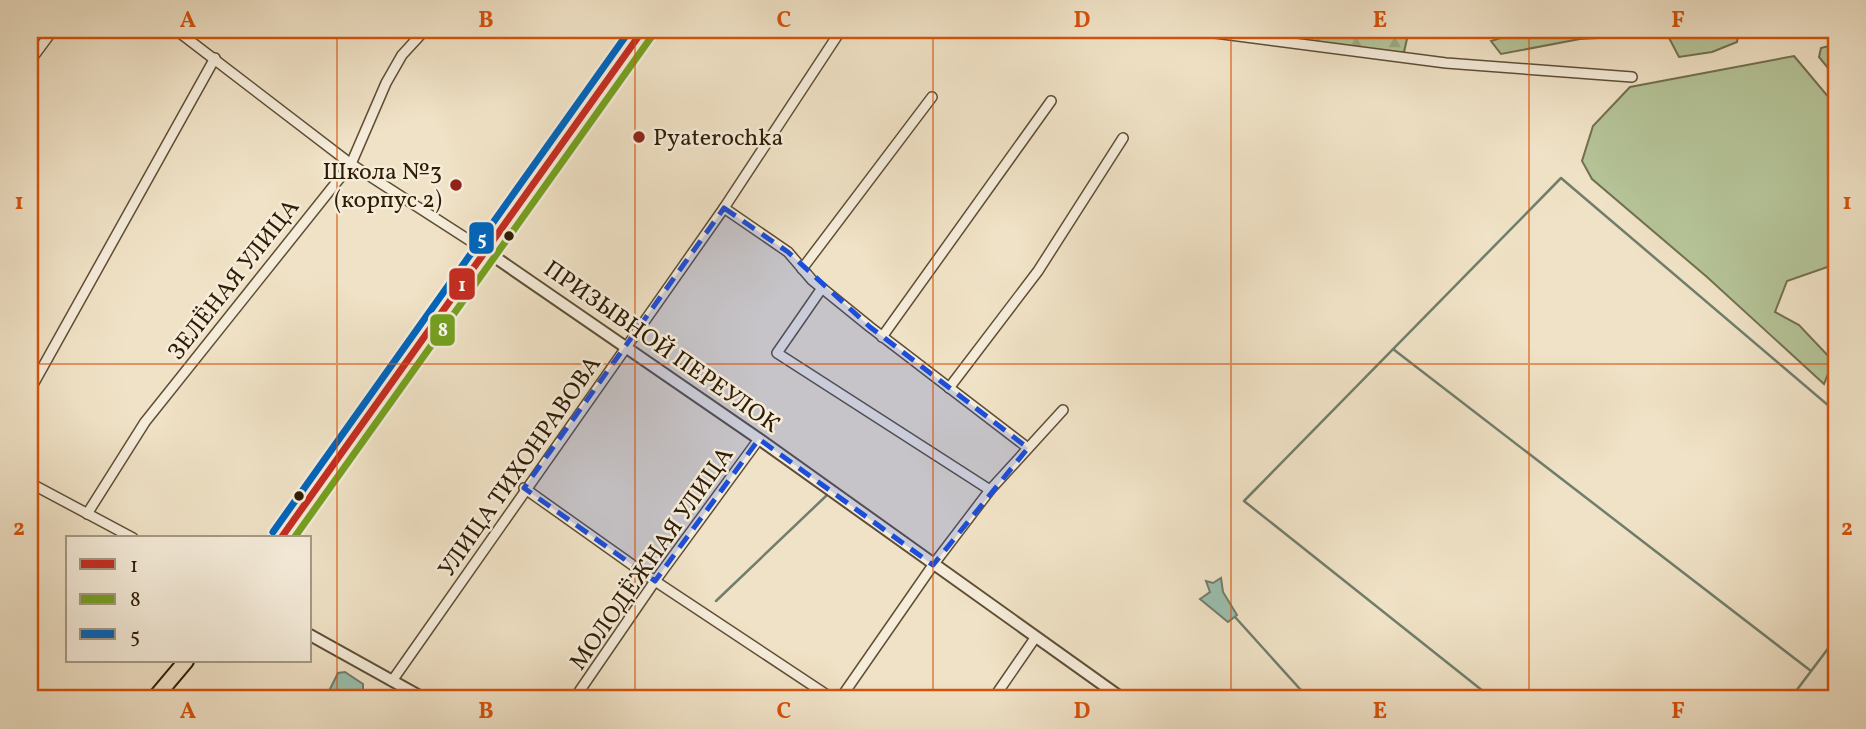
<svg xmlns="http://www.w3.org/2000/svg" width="1866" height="729" font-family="Vollkorn,serif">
<defs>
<pattern id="forest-firs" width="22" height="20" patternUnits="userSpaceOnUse" patternTransform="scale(1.75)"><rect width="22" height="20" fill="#b5c498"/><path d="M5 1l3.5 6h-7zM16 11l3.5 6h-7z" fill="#9ca882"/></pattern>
</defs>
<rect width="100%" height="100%" fill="#f0e2c6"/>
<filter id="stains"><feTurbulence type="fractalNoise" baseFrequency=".00286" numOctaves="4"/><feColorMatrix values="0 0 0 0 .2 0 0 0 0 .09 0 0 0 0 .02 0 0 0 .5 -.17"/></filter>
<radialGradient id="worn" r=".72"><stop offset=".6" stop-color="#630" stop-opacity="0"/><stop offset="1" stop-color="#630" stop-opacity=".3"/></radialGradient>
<!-- grass -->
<g fill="#b5c498" stroke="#72704e" stroke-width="2">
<polygon points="1526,30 1739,30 1737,42 1712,52 1679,57 1667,34 1580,39 1501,54 1491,41"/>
<polygon points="1836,44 1834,61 1836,78 1819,57 1821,48"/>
<polygon points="1794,56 1836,106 1836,264 1787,281 1775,312 1799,325 1833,361 1824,384 1707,277 1592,179 1582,161 1593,126 1630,87"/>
</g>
<!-- forest -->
<polygon fill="url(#forest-firs)" stroke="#72704e" stroke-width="2" points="1222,30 1409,30 1404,52 1395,53"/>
<!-- water -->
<g fill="#9bbfaf" stroke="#707e6b" stroke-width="2">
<polygon points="1221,578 1223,592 1237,615 1228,622 1200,599 1210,592 1206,581 1213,583"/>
<polygon points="345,672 363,684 363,691 358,699 325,699 338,673"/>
</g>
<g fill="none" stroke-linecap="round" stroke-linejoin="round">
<!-- stream -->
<g stroke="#707e6b" stroke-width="2.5">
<polyline points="1393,349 1811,671"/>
<polyline points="716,601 826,496"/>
<polyline points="1235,617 1309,699"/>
<polyline points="1493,699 1244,501 1561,178 1836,412"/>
<polyline points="1790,699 1836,638"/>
</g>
<!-- minor casing -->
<g stroke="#5f4e35" stroke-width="12">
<g id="minor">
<polyline points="176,30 351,164 486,251"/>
<polyline points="1192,30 1446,63 1632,77"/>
<polyline points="30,61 53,30"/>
<polyline points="724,208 788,252 812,280 870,327 1028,448"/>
<polyline points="802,269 932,97"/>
<polyline points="822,288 777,353 990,490"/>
<polyline points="882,337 1051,101"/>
<polyline points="949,388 1038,271 1123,138"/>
<polyline points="30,390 215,58"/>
<polyline points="30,483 133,538"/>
<polyline points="524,488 655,581 833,699"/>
<polyline points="87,514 145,422 351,164 386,83 402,55 425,30"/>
<polyline points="392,681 724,208 841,30"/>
<polyline points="574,699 655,581 759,439"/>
<polyline points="840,699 933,565 990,490 1063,410"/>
<polyline points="993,699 1035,638"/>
</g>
</g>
<!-- tertiary casing -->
<g stroke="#5f4e35" stroke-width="14">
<g id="tertiary">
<polyline points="486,251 759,439 1123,699"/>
<polyline points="310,635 425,699"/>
</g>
</g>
<!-- primary casing -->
<g stroke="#2f1c05" stroke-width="18">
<g id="primary">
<polyline points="281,538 360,431 643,30"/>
<polyline points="154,699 186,661"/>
</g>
</g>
<!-- minor -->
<use href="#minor" stroke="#f5ecda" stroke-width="9"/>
<!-- tertiary -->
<use href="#tertiary" stroke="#f5ecda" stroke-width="10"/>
<!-- primary -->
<use href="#primary" stroke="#f0e2c6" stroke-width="14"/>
<!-- bus-1 casing -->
<g stroke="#f5ecda" stroke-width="12">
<polyline id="bus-1" points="281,538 643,30"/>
</g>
<!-- bus-2 casing -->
<g stroke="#f5ecda" stroke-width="12">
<polyline id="bus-2" points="294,538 652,36"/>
</g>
<!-- bus-3 casing -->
<g stroke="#f5ecda" stroke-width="12">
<polyline id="bus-3" points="273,532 630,30"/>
</g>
<!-- bus-1 -->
<use href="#bus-1" stroke="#c52d22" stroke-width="7"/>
<!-- bus-2 -->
<use href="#bus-2" stroke="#74a11f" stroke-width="7"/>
<!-- bus-3 -->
<use href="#bus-3" stroke="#0065bd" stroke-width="7"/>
</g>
<!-- marked area -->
<path fill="#1d4ed8" fill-opacity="0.2" stroke="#1d4ed8" stroke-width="5" stroke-dasharray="14 9" stroke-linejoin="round" d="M724,208L788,252L870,327L1028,448L933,565L759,439L655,581L524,488Z"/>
<!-- grid -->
<path fill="none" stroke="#d6530b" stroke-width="2" stroke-opacity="0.55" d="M337,30V699M635,30V699M933,30V699M1231,30V699M1529,30V699M30,364H1836"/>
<!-- markers -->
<g fill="#8f2418" stroke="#f5ecda" stroke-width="2.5">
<circle cx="639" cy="137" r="7"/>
<circle cx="456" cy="185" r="7"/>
</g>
<g fill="#2f1c05" stroke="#f5ecda" stroke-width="2.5">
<circle cx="509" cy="236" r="6"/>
<circle cx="299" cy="496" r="6"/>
</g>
<g text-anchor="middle" stroke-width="5" stroke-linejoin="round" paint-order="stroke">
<!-- poi labels -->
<g font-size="24" fill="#2f1c05" stroke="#f5ecda" text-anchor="start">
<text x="653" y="145">Pyaterochka</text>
<text x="442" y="179" text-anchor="end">Школа №3<tspan x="442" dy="28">(корпус 2)</tspan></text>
</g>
<!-- street labels -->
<g font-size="24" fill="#2f1c05" stroke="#f5ecda">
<text transform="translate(233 279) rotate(-52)" y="8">ЗЕЛЁНАЯ УЛИЦА</text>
<text transform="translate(662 346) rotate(35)" y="8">ПРИЗЫВНОЙ ПЕРЕУЛОК</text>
<text transform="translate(519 466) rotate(-55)" y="8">УЛИЦА ТИХОНРАВОВА</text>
<text transform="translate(651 558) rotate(-55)" y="8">МОЛОДЁЖНАЯ УЛИЦА</text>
</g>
</g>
<g stroke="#f5ecda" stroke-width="2.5">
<rect x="468" y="221" width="27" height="34" rx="7" fill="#0065bd"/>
<rect x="448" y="267" width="28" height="34" rx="7" fill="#c52d22"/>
<rect x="429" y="313" width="27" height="34" rx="7" fill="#74a11f"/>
</g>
<g font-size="19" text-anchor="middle" font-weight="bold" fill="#fff">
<text x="482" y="245">5</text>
<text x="462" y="291">1</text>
<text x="443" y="336">8</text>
</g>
<!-- margin -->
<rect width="1866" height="729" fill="none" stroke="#f0e2c6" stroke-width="77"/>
<!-- legend -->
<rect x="66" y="536" width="245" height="126" fill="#f5ecda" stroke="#a69985" stroke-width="2"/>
<rect x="80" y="559" width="35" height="10" fill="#c52d22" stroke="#a69985" stroke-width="2"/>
<text x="130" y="572" font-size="21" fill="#2f1c05">1</text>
<rect x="80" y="594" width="35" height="10" fill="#74a11f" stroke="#a69985" stroke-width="2"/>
<text x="130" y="606" font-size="21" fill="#2f1c05">8</text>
<rect x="80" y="629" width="35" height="10" fill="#0065bd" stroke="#a69985" stroke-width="2"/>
<text x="130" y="642" font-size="21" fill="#2f1c05">5</text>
<rect x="38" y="38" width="1790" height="652" fill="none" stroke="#d6530b" stroke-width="2.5"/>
<g font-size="23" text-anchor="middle" font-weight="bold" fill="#d6530b">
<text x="188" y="27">A</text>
<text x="486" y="27">B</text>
<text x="784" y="27">C</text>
<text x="1082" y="27">D</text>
<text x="1380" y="27">E</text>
<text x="1678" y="27">F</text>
<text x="19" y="209">1</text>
<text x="1847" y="209">1</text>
<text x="19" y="535">2</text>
<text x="1847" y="535">2</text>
<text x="188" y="718">A</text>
<text x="486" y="718">B</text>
<text x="784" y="718">C</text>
<text x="1082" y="718">D</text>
<text x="1380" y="718">E</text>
<text x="1678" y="718">F</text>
</g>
<rect width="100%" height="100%" filter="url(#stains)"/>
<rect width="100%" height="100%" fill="url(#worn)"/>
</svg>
